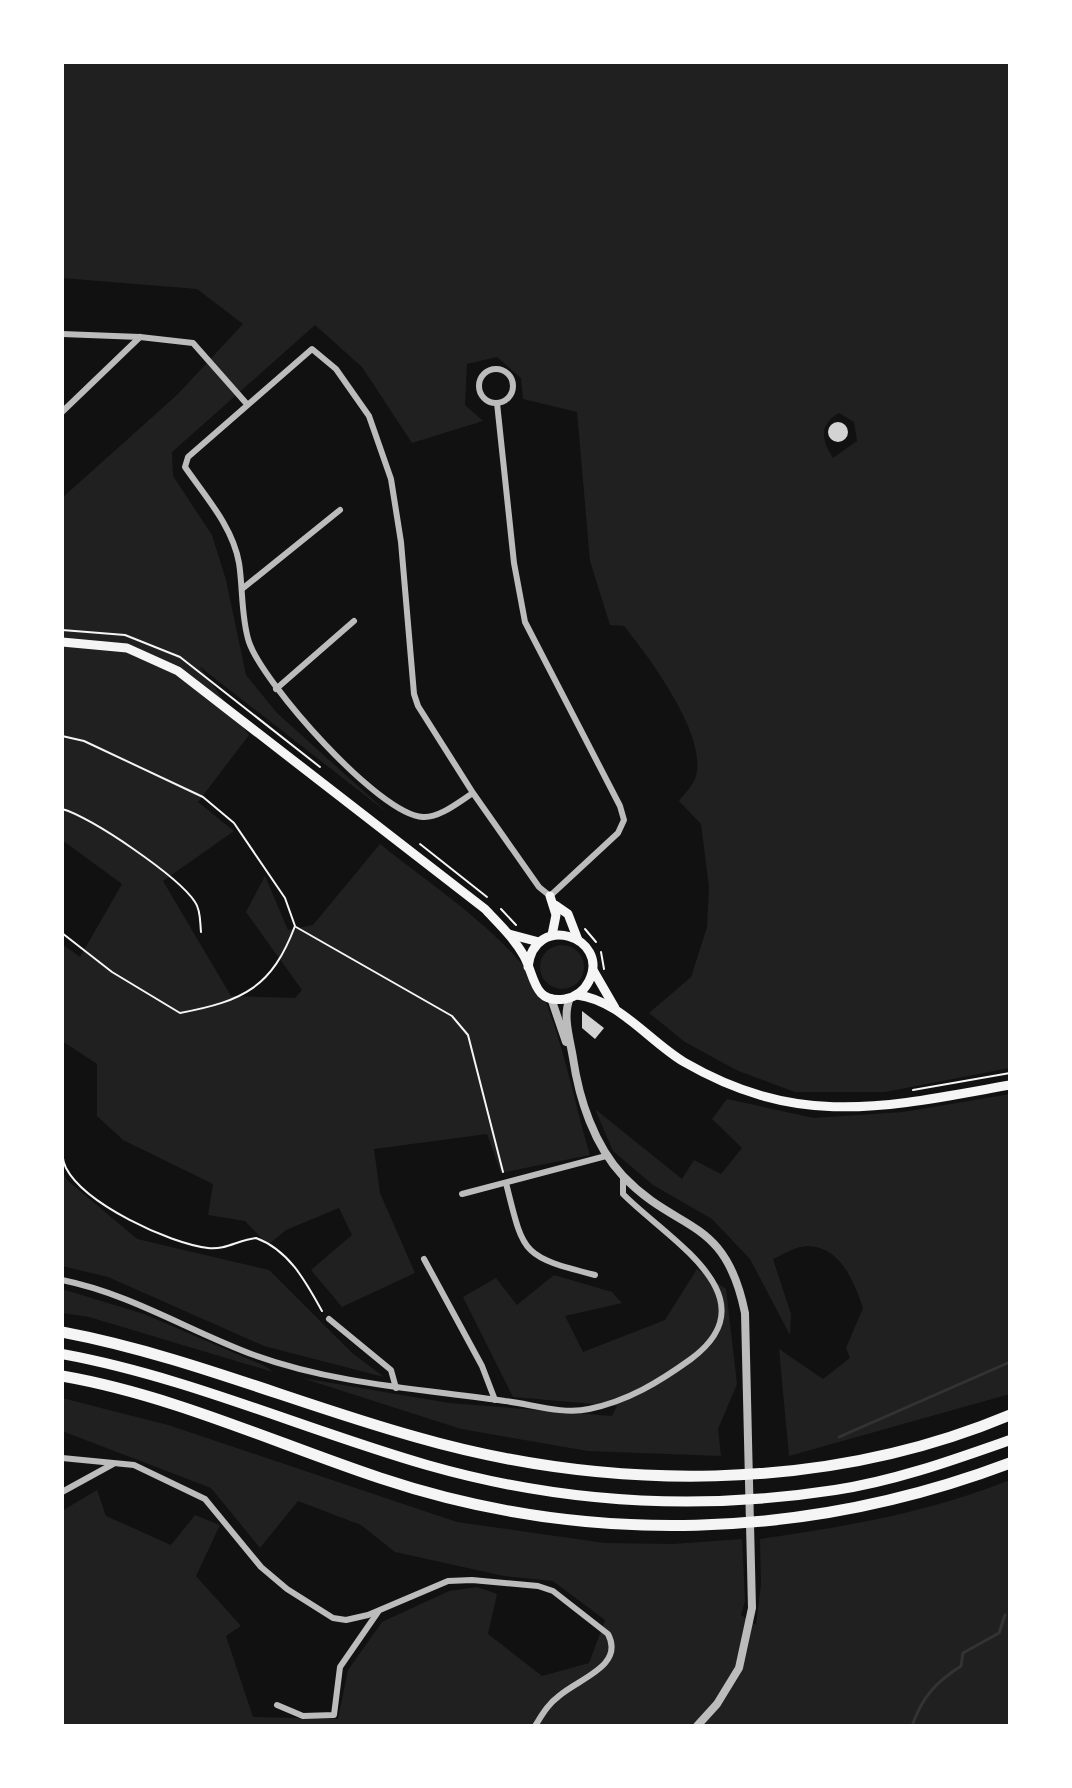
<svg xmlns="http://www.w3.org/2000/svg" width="1072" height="1788" font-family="Inter,sans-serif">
<rect width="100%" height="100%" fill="#111"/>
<!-- green -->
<g fill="#202020" fill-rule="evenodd">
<path d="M62,62H1010V1068L885,1092H795L736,1070L685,1042L649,1013L691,977L707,927L709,887L701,824L679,801C683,795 691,788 694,781C713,741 648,656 624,626L610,625L590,561L577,412L523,399L521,378L497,357L467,364L465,405L483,421L412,443L362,367L315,325L172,452L173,476L212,535L226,580L246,675L277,713L389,814L199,666L249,735L198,802L234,831L163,881L231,996L295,998L302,990L246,912L265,876L288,930L313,925L380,844C428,883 522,944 545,1000C564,1046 575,1106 590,1155L501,1173L487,1134L374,1149L380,1193L415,1273L342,1307L311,1270L352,1235L339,1208L286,1230L268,1245L245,1221L208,1215L213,1184L123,1140L97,1116V1064L62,1041V944L80,957L122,884L62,840V498L178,394L243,324L197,289L62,278ZM839,413L854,422L857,441L833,458C822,441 818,425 839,413Z"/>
<circle cx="562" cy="967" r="22"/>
<path d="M1010,1094V1394L789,1456L779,1349L823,1379L850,1358L846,1348L863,1308C854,1282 841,1247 808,1246C798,1245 782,1255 773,1259L791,1314L790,1335L750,1259L712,1219L653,1185L613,1151L595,1109L682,1179L694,1160L721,1174L742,1148L712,1119L727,1099L814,1118L903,1112Z"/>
<polygon points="62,1171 67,1180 137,1239 269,1270 352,1353 384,1377 264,1346 108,1277 62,1266"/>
<polygon points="697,1269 726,1289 737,1384 718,1429 721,1456 588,1451 461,1429 302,1378 449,1403 612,1416 617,1406 513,1397 463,1297 496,1278 517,1305 554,1275 612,1292 622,1303 565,1316 583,1352 665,1320"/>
<polygon points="62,1289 144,1314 265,1366 273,1372 89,1317 62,1313"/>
<path d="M62,1398L168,1425L457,1522L605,1543L673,1544L742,1539L745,1601L741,1615L756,1625L761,1584L760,1539C848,1526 927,1513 1010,1480V1726H62V1511L97,1490L106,1516L171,1545L195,1515L220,1525L196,1576L241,1626L226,1636L253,1717L338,1719L348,1670L382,1622L449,1591L477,1587L497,1594L488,1634L542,1676L589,1663L605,1620L553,1581L504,1576L395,1552L361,1525L298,1501L260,1548L211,1488L62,1431Z"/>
</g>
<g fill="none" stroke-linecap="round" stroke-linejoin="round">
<!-- stream -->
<g stroke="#333" stroke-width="3">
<polyline points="839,1437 1010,1362"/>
<path d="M912,1726C922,1697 936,1682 961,1666L963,1653L999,1633L1005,1615"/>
</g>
</g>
<!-- building -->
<g fill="#d3d3d3">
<circle cx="838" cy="432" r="10"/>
<polygon points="582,1011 604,1028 595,1039 582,1028"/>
</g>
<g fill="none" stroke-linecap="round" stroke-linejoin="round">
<!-- path -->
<g stroke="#f5f5f5" stroke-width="2">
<polyline points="62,630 125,635 180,657 320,767"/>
<path d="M62,736L84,741L203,797L234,823L285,898L295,926C272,987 244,1001 180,1013L112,972L62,933"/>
<path d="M62,809C90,816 179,877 195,902C201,910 200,923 201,932"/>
<polyline points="420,844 487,897"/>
<polyline points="501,909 516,925"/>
<polyline points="296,927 452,1016 468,1035 503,1172"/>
<polyline points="585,929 596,942"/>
<polyline points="601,952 604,969"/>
<polyline points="913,1090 1010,1073"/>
<path d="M62,1143C62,1152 62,1160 66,1168C85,1204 168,1243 208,1248C226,1250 238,1240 256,1238C289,1250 306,1282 322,1311"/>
</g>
<!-- minor -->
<g stroke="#bcbcbc" stroke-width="6">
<polyline points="62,334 140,337 193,343 246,403"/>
<circle cx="496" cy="386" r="17"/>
<polyline points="62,412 140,337"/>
<polyline points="242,589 340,510"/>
<polyline points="276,689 354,621"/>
<path d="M473,793C460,801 440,818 423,817C379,815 263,683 249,642C241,618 243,588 239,563C233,527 205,496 185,467L188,457L312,349L336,369L369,416L391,479L401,542L414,694L418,706L473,793L539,887L550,896L618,833L624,820L620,806L525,622L514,563L497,403"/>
<path d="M506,1183C524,1256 522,1256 595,1275"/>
<polyline points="462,1194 606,1156"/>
<polyline points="424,1259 482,1366 495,1400"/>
<path d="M62,1280C131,1294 189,1331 254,1355C334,1384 421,1389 505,1401C531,1404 563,1415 589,1409C628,1401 659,1382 691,1359C774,1297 667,1239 623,1194V1176"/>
<polyline points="329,1319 391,1370 396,1388"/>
<path d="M62,1458L134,1465L205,1499L261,1567L287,1589L333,1618L346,1620L368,1615L448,1581L472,1580L538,1586L553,1591L608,1634C625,1666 578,1679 559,1696C548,1704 542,1715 535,1726"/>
<polyline points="62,1492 113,1464"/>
<polyline points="277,1705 303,1716 334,1715 340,1667 378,1612"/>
</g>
<!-- tertiary -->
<g stroke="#bcbcbc" stroke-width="8">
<polyline points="551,998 566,1042"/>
<path d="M570,998C562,1016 570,1039 573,1058C579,1099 594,1145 623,1176C678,1234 725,1215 745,1313L752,1608L739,1668L717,1704L697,1726"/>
</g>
<!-- secondary -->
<g stroke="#f5f5f5" stroke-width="9">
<path d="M62,642L127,648L178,671L485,909C499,924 514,938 524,956C535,976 533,1004 565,999C576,997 584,991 589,981C611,937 534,911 528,967"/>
<polyline points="550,896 556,915 552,935"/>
<polyline points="555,905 568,914 578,940"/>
<polyline points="509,934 539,942"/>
<polyline points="593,970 615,1008"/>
<path d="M577,995C619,1000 649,1041 684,1062C800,1129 886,1107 1010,1085"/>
</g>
<!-- trunk -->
<path stroke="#f5f5f5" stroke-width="10" d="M62,1354C188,1377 305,1430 427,1465C560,1503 699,1511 835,1490C895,1481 953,1460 1010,1440"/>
<!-- motorway -->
<g stroke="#f5f5f5" stroke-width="11">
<path d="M62,1332C184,1355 297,1404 416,1437C608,1492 824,1493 1010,1415"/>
<path d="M62,1376C172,1395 275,1443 380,1478C587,1547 806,1540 1010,1463"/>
</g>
</g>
<!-- border -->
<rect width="1072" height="1788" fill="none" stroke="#ffffff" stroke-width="128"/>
</svg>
